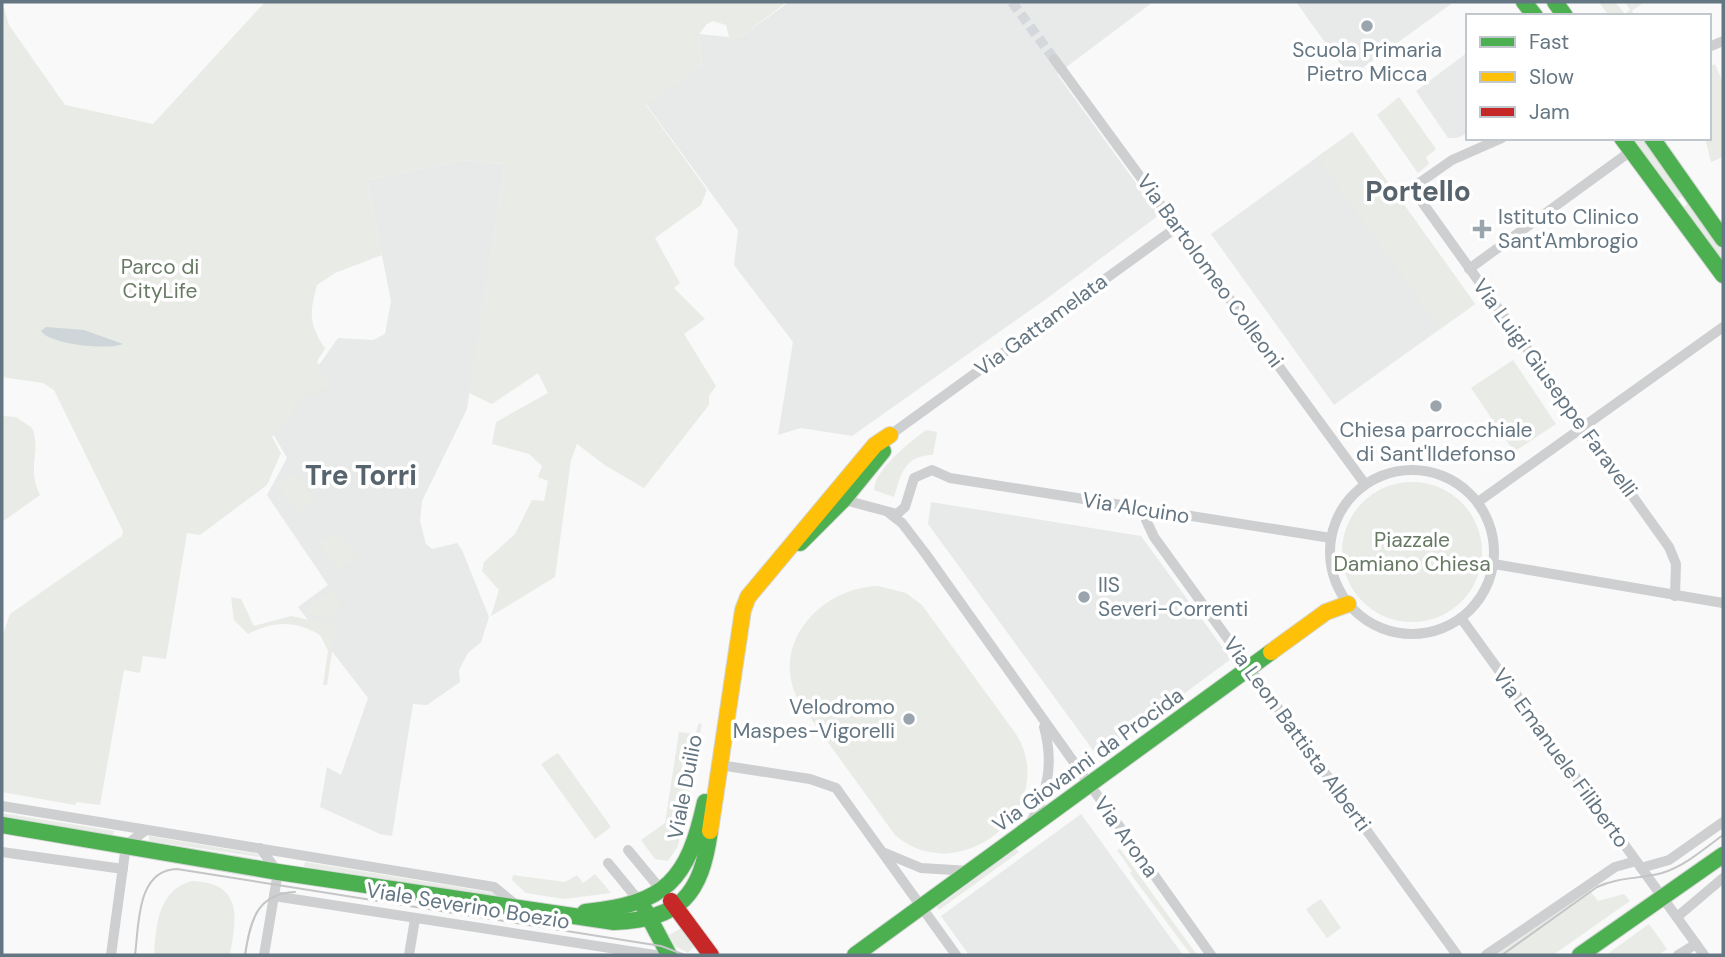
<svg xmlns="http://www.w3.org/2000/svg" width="1725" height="957" font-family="'DM Sans',sans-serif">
<rect width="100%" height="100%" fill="#f9f9f9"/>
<!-- built -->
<g fill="#e8e9e9">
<polygon points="789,2 1153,2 1057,74 1159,215 1053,294 852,436 801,428 778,435 793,342 734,265 738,230 646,104 702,65 699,34 739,38"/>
<polygon points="1296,2 1450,2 1451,4 1350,77"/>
<polygon points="1468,52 1468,133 1457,138 1448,138 1416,91"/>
<polygon points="1352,132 1475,304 1334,405 1211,234"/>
<polygon points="464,160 505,164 467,409 422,501 420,521 426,544 432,549 457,543 462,550 489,617 481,642 468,653 459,670 460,682 427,705 413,704 392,836 380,834 320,807 327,767 341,775 368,698 298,607 328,585 267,495 287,458 272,432 338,338 373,340 385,334 391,301 367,180"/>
<polygon points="931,502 1141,536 1231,659 1098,757 928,524"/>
<polygon points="1081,814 1183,955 969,955 941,916"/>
</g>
<!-- green -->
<g fill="#e8ebe6">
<path d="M2,2L9,25L65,105L153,124L265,2H787L739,38L729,37L726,25L713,21L707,24L699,34L702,65L646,105L707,190L701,205L655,238L680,283L674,288L705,319L684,334L716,386L709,396V405L644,488L606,466L577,444L571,460L555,577L491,616L499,590L482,571L484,562L515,534L532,500L544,501L548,481L538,477L542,466L529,454L492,444L496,422L548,393L538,373L492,404L469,393L505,164L464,160L367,180L382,255L335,273L317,285C309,316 309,322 325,349L317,361L328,384L316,395L308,393L272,437L281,453L267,485L200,535L187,533L166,659L143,656L140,673L124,670L100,805L77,802L75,805L2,792V637L10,614L122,536L123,531L54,390L43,383L2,377Z"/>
<polygon points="1599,2 1615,2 1625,14 1630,10 1625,2 1644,2 1632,11 1635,16 1609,16"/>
<polygon points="1715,64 1723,83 1723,157 1711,162 1705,138 1709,138 1709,67"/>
<polygon points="1399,97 1436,149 1426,157 1429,164 1418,173 1377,115"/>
<polygon points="1352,132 1475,304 1440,329 1317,157"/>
<polygon points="1630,138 1643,138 1683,195 1675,201"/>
<polygon points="1689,203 1723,250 1723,268 1681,209"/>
<polygon points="1513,360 1556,424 1514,452 1471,388"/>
<path d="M2,416L16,417L32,428C42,452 26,466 40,495L2,522Z"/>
<path d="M926,430L937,432L933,455C904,455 901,475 894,497L874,490C874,470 910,442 926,430Z"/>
<polygon points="295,472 316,501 298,514 277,485"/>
<circle cx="1412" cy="552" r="70"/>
<polygon points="337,530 357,557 338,570 319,543"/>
<path d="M878,586L906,593L922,605L1016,734C1062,808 959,891 895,835L801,705C766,648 818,588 878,586Z"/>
<polygon points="331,591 336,591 340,604 337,617 325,619 307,614 307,608"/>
<path d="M231,597L241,599L254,626L291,616L336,626L327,685H323L328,651L321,636C296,620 274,621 248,634L234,620Z"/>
<polygon points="699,723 702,724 678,846 668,861 655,859 641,840 665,823 679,732 695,734"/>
<polygon points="558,753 611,827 595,839 541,764"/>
<polygon points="2,813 114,831 113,836 2,818"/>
<polygon points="149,836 258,854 259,857 149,841"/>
<polygon points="1016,849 1019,852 939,910 937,907"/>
<polygon points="1120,849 1197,955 1191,955 1130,873 1132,871 1117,850"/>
<polygon points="305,862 501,894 503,898 304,867"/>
<polygon points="595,874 611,893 564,899 526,893 512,880 513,875 565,882 577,875 583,883"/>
<path d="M192,881C243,883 237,917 230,955H154C156,925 158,890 192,881Z"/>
<polygon points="1587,887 1598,901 1624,894 1630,901 1553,955 1495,955"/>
<polygon points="1321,899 1341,928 1327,938 1306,909"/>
<polygon points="1649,924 1667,949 1658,955 1606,955"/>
<polygon points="682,928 695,946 688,953 675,946 669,935"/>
</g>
<!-- water -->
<path fill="#ced6d9" d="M46,327L84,330L123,344C109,350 50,345 41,331Z"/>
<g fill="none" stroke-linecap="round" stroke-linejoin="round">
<!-- street-tunnel -->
<polyline stroke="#d4d8dc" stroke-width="10" stroke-dasharray="10 5" stroke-linecap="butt" points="1012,2 1054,59"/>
<!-- fast casing -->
<g stroke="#d5d6d7" stroke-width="18">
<g id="fast">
<polyline points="1524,2 1535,16"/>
<polyline points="1555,2 1565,16"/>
<polyline points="1622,138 1723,275"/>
<polyline points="1652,138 1723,239"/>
<polyline points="800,543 844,499 883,451"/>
<path d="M2,825L278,872L614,922C681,919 701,895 710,831"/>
<polyline points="645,910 669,955"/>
<path d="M585,912C666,904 688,880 705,802"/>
<polyline points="855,955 1271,652"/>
<polyline points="1580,955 1723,855"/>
</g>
</g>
<!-- slow casing -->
<g stroke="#d5d6d7" stroke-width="18">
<g id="slow">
<polyline points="1271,652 1326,612 1348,604"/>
<polyline points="710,831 743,610 748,597 875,445 890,435"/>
</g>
</g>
<!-- jam casing -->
<g stroke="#d5d6d7" stroke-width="18">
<polyline id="jam" points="671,901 711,955"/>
</g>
<!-- street -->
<g stroke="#cecfd0" stroke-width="10">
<polyline points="1709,47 1723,41"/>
<polyline points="1054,59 1365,484"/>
<polyline points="1502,138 1452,160 1412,188 1669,547 1676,564 1675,596"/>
<polyline points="1469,269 1631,151"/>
<polyline points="890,435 1177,227"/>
<circle cx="1412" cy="552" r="82"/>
<polyline points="841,499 897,514 905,507 914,478 932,470 950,478 1331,538"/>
<polyline points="1478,502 1723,327"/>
<polyline points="1148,510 1146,520 1154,537 1457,955"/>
<polyline points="889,513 902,523 925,553 1211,955"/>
<polyline points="1494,564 1723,603"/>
<polyline points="1461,618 1704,955"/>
<polyline points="720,765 810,779 836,788 956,955"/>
<polyline points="2,806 494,887 520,908"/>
<path d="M1029,825C1048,794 1054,763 1044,727"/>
<polyline points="260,848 278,872 264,955"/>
<polyline points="628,850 662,891"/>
<polyline points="2,852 123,869"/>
<polyline points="885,853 921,868 970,871"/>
<polyline points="608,863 640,902"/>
<polyline points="1641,868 1669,860 1723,822"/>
<polyline points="274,896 655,955"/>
<polyline points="1677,917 1723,878"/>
<polyline points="111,955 126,845 146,830"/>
<polyline points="409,955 415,919"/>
<polyline points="1486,955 1615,867 1636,861"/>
<polyline points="1678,955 1696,944"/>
</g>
<!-- fast -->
<use href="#fast" stroke="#4caf50" stroke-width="16"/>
<!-- slow -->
<use href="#slow" stroke="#ffc107" stroke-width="16"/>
<!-- jam -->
<use href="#jam" stroke="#c62828" stroke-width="16"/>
<!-- tram -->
<g stroke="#c3c5c6" stroke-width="2">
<path d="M135,955C139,926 136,870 177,869L661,946L685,955"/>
<path d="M245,955C250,923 256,893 295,892"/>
<path d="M1502,955L1597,887C1618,877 1640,879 1662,873C1685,866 1704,849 1723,835"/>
</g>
</g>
<!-- markers -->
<g fill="#99a4ac" stroke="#fff" stroke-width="2.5">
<circle cx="1367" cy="26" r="7"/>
<path d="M1478.5 218.5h7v7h7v7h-7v7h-7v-7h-7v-7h7z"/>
<circle cx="1436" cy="406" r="7"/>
<circle cx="1084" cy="597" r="7"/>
<circle cx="909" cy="719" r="7"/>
</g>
<g text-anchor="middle" stroke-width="7" stroke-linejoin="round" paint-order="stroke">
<!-- poi labels -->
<g font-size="21" fill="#657683" stroke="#fff">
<text x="1367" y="57">Scuola Primaria<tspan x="1367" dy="24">Pietro Micca</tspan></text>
<text x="1498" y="224" text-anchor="start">Istituto Clinico<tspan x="1498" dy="24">Sant'Ambrogio</tspan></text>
<text x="1436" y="437">Chiesa parrocchiale<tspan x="1436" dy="24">di Sant'Ildefonso</tspan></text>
<text x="1098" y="592" text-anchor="start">IIS<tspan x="1098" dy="24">Severi-Correnti</tspan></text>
<text x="895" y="714" text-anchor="end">Velodromo<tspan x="895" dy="24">Maspes-Vigorelli</tspan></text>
</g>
<!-- park labels -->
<g font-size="21" fill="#687a64" stroke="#fff">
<text x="160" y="274">Parco di<tspan x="160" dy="24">CityLife</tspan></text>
<text x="1412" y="547">Piazzale<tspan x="1412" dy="24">Damiano Chiesa</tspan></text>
</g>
<!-- street labels -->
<g font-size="21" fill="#657683" stroke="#fff">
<text transform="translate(1210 271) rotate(54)" y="7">Via Bartolomeo Colleoni</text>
<text transform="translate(1041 325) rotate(-36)" y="7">Via Gattamelata</text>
<text transform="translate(1555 388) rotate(54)" y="7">Via Luigi Giuseppe Faravelli</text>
<text transform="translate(1136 508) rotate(9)" y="7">Via Alcuino</text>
<text transform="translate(1297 734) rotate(54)" y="7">Via Leon Battista Alberti</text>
<text transform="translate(1561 758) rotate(54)" y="7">Via Emanuele Filiberto</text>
<text transform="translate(1088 760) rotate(-36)" y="7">Via Giovanni da Procida</text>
<text transform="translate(685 787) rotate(-79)" y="7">Viale Duilio</text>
<text transform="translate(1126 837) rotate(54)" y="7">Via Arona</text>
<text transform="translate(468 906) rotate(9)" y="7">Viale Severino Boezio</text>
</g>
<!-- district labels -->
<g font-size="28" font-weight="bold" fill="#57646e" stroke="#fff">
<text x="1418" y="201">Portello</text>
<text x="361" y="485">Tre Torri</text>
</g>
</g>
<!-- border -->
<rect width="1725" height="957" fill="none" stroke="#657683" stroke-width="7"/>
<!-- legend -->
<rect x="1466" y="14" width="245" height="126" fill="#ffffff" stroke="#c1c8cd" stroke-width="2"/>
<rect x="1480" y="37" width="35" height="10" fill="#4caf50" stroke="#c1c8cd" stroke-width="2"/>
<text x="1529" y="49" font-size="21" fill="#657683">Fast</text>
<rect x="1480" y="72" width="35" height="10" fill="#ffc107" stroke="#c1c8cd" stroke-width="2"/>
<text x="1529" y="84" font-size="21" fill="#657683">Slow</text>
<rect x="1480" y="107" width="35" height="10" fill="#c62828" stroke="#c1c8cd" stroke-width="2"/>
<text x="1529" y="119" font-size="21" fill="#657683">Jam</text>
</svg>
